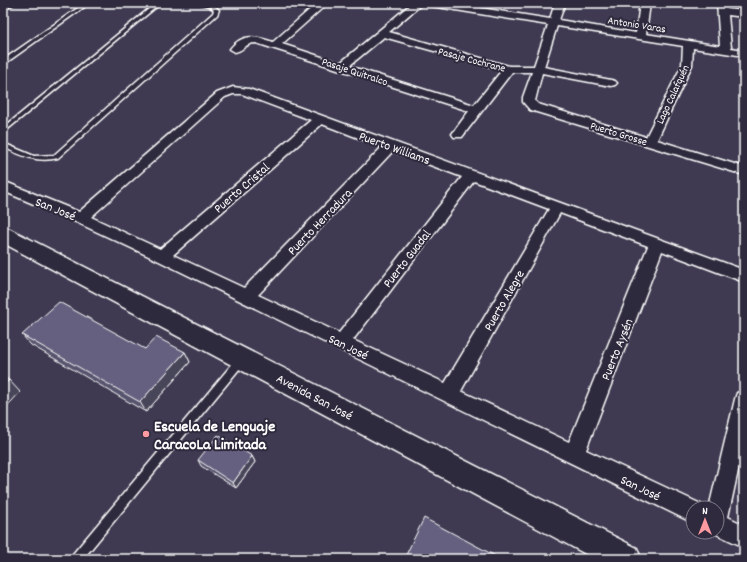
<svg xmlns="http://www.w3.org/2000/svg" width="747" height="562" font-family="Dekko,sans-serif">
<rect width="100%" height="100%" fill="#3f3a51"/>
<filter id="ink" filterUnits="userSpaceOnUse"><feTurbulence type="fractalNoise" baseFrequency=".025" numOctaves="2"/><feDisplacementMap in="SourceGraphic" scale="8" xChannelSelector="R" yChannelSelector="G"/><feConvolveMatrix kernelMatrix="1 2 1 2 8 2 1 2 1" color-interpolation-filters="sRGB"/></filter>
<g filter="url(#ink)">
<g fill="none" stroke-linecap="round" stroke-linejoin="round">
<!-- service casing -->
<g stroke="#fff" stroke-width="3">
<g id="service">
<polygon points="10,3 16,3 3,10 3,7"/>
<polygon points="85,3 90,3 3,65 3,60"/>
<polygon points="156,3 161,3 3,133 3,128"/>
<path d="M195,3L212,4L219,10L217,15L58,158C38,163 22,156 3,147V143L34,156L54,155L213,13L214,10L209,6Z"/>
<polygon points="242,355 245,356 246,359 245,362 83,559 70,559 72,555 239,356"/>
</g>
</g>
<!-- minor casing -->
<g stroke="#fff" stroke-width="3">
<g id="minor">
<path d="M317,3H328L282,44L340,63L412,3H423L389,32L509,66H534L548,25L431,6L426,3H449L550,19L555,3H565L559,20L636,33L640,3H650L646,34L720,46L717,3H727V9L744,11V17L728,15L731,48L744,50V56L693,48L692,65L657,140L744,167V175L530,110L523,102V97L532,72H512L462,137H454L452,134L469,111L256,43C245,43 245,50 235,52L230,49C242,33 256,36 273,42ZM557,26L683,46L682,65L646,137L538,104L535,101L542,73L611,86L615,85L617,83L615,81L611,80L544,67ZM384,37L502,70L474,105L349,66Z"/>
<path d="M233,87L249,89L744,270V282L662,251L586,450L701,504L702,508H693V523L157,260L76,222L3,191V181L79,212L217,93ZM233,94H242L311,120L160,249L91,217L225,97ZM322,124L382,147L244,288L173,255ZM393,151L462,177L339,333L258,295ZM474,181L549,209L445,383L353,340ZM560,213L648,246L569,442L461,391Z"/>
<polygon points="744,391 744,443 728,517 744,525 744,547 712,532 717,532 717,508 709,508 735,399 737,393"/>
</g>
</g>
<!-- primary casing -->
<g stroke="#fff" stroke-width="3">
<polygon id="primary" points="3,227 10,229 637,548 641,559 595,559 3,243"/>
</g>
<!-- service -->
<use href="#service" fill="#2f2a3d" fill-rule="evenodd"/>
<!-- minor -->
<use href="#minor" fill="#2f2a3d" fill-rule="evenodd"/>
<!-- primary -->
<use href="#primary" fill="#2f2a3d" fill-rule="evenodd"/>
</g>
<!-- wall -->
<g fill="#57536d" stroke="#fff">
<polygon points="22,335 145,349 185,352 190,362 146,412 31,345"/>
<polygon points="252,456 255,462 236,488 201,466 198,460"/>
</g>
<!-- shaded-wall -->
<g fill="#474459" stroke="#fff">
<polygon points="3,3 8,3 3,5"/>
<polygon points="185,352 190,362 146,412 140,402"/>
<polygon points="9,380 20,392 3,411 3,386"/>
<polygon points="252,456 255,462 236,488 233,483"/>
</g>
<!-- building -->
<g fill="#65617f" stroke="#fff">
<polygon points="59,302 145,349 156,337 185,352 140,402 22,335"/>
<polygon points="3,376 9,380 3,386"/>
<polygon points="218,435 252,456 233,483 198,460"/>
<polygon points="424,518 501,559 404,559"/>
</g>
</g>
<!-- markers -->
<circle fill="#ff9aa2" stroke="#2f2a3d" stroke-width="1.5" cx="146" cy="434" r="4"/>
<g text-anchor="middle" stroke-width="4" stroke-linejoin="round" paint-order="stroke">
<!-- far-street labels -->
<g font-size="11" fill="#fff" stroke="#2f2a3d">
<text transform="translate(637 24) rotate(9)" y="4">Antonio Varas</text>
<text transform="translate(472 59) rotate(15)" y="4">Pasaje Cochrane</text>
<text transform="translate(355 71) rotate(18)" y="4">Pasaje Quitralco</text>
<text transform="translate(672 94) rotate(-65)" y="4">Lago Calafquén</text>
<text transform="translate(619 133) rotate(17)" y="4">Puerto Grosse</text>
</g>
<!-- street labels -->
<g font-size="13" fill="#fff" stroke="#2f2a3d">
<text transform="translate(395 147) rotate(20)" y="5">Puerto Williams</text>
<text transform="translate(241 187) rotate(-41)" y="5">Puerto Cristal</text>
<text transform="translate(56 208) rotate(22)" y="5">San José</text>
<text transform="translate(319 221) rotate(-46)" y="5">Puerto Herradura</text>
<text transform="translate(406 258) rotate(-52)" y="5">Puerto Guadal</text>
<text transform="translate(503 300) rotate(-60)" y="5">Puerto Alegre</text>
<text transform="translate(349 346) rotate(26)" y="5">San José</text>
<text transform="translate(616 349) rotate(-68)" y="5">Puerto Aysén</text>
<text transform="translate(315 396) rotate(28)" y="5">Avenida San José</text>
<text transform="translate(641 487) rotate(26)" y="5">San José</text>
</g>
<!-- near-poi labels -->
<g font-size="16" font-weight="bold" fill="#fff" stroke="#2f2a3d" text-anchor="start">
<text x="154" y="431">Escuela de Lenguaje<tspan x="154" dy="18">CaracoLa Limitada</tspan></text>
</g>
</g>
<!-- margin -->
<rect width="747" height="562" fill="none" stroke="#2f2a3d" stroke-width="16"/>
<rect x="8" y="8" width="731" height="546" fill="none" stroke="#fff" stroke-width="1.5" filter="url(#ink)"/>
<!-- north arrow -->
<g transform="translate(705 520)"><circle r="19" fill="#2f2a3d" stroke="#827f8b"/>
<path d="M0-3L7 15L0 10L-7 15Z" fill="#ff9aa2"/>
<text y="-6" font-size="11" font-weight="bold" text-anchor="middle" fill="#ffffff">N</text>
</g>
</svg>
